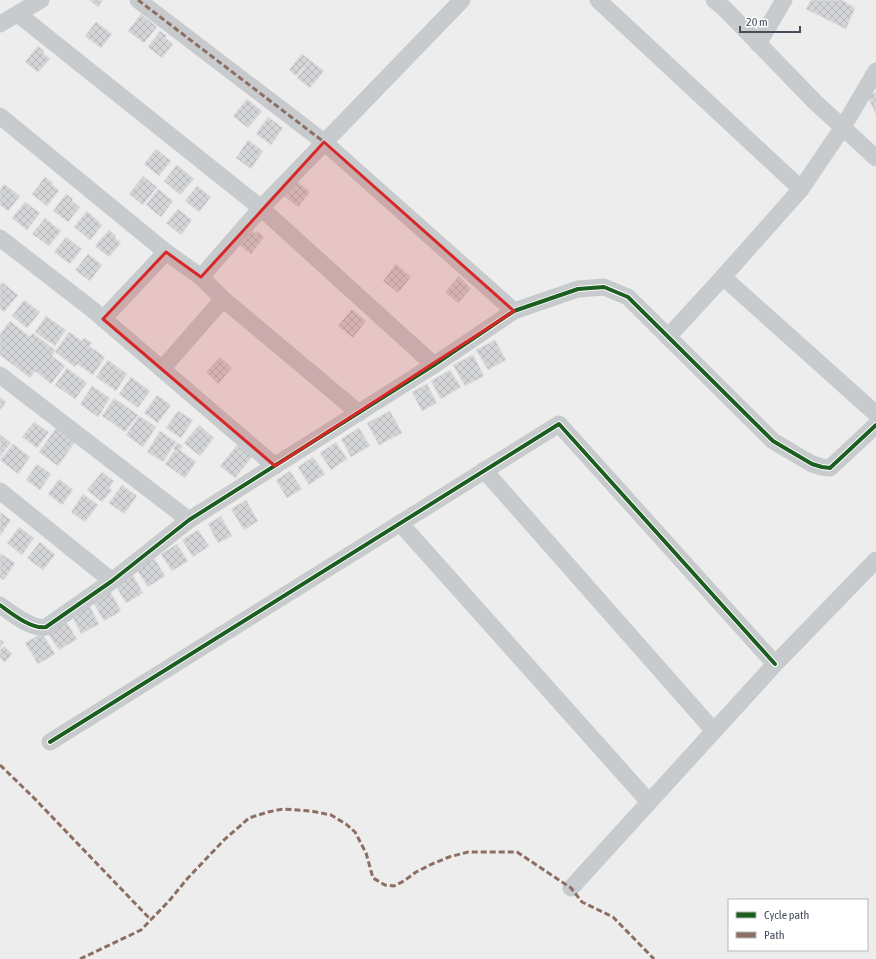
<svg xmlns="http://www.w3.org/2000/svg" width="876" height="959" font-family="'Asap Condensed',sans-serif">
<defs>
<pattern id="building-cross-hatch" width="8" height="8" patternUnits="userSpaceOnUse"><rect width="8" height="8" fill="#d4d5d7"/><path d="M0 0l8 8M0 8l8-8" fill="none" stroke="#b7b8bb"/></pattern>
</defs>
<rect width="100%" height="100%" fill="#ededed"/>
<!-- building -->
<g fill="url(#building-cross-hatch)" stroke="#dedfe0">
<polygon points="89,0 103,0 98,7"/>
<polygon points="811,0 842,0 855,8 846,29 806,9"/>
<polygon points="141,14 157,27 144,43 128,31"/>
<polygon points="96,22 112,34 101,48 85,36"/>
<polygon points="160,31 167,36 165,38 173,44 162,58 148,47"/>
<polygon points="38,46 44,51 43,53 50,59 38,72 25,62"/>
<polygon points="302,54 310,60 296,76 289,70"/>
<polygon points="310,60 324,71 310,88 297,78"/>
<polygon points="876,92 876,115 868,97"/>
<polygon points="247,99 262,111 248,128 233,116"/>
<polygon points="268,117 283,128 271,145 256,134"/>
<polygon points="248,140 263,151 251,169 236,158"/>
<polygon points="156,149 171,161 159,176 144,164"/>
<polygon points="177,165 194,179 180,195 164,181"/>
<polygon points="143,176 157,187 143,205 129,194"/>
<polygon points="45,177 53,183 52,185 59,190 47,206 32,194"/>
<polygon points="296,181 310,192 298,207 284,196"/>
<polygon points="4,184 20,196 8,211 0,205 0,190"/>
<polygon points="197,186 211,197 199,212 185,201"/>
<polygon points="158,189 173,201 161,217 146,205"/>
<polygon points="66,194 73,199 72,201 80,207 68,222 53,211"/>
<polygon points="25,202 40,213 27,230 12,218"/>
<polygon points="178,209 192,220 181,235 166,223"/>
<polygon points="87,211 102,225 90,240 74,227"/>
<polygon points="45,218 61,231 49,246 32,234"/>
<polygon points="248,227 256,233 257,231 264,237 251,254 236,242"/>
<polygon points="109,230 116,236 115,238 121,243 109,257 95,246"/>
<polygon points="66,237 82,249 70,264 54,252"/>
<polygon points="88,254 102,265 90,281 75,270"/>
<polygon points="396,264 411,277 398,293 383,281"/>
<polygon points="459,276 471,289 458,303 445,292"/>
<polygon points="2,282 18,295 4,312 0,309 0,285"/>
<polygon points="24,300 40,312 27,328 12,316"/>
<polygon points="352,309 366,321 353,338 338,326"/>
<polygon points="46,316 66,330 55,346 35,332"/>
<polygon points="10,321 30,337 33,333 55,350 52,356 65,366 51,384 35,371 30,378 0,355 0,334"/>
<polygon points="69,332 82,341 84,338 92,343 89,346 105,357 93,375 77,364 75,367 55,352"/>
<polygon points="495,340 506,360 488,370 476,350"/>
<polygon points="473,355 484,376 465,386 453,365"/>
<polygon points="220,357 232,368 218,384 206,372"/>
<polygon points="108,360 127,374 116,391 96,377"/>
<polygon points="67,368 87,383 75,399 55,385"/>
<polygon points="450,370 461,387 441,399 431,381"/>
<polygon points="131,377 150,391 138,408 119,394"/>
<polygon points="427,384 437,403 422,411 412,392"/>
<polygon points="92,386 110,398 98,417 80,404"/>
<polygon points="157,395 171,405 158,423 144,413"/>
<polygon points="0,397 6,402 0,410"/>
<polygon points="114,398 138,415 125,432 102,416"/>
<polygon points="178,411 193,420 181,438 166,428"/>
<polygon points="390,411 402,433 379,445 367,423"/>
<polygon points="139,416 156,427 143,447 126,435"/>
<polygon points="34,422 49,432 37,448 22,437"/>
<polygon points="199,425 214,438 200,456 184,443"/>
<polygon points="56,428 75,442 58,466 39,452"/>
<polygon points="359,428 370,446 351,457 341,439"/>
<polygon points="160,431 176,442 163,462 147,452"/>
<polygon points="0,434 11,443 0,457"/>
<polygon points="336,442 347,459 331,470 320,453"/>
<polygon points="177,443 183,446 180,450 196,462 185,478 165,464 175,450 173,449"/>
<polygon points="13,444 30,457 18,474 0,460"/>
<polygon points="237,445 252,457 235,478 220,466"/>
<polygon points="313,457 325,474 309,485 298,467"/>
<polygon points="37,464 51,474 40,490 26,480"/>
<polygon points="290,471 302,489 287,498 276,480"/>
<polygon points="102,472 114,481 109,488 112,490 102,502 87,490"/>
<polygon points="59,479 73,490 62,505 48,494"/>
<polygon points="122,485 137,496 124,514 109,503"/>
<polygon points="83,494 98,505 85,522 71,512"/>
<polygon points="246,500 258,521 244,530 231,509"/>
<polygon points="0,512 11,520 0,536"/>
<polygon points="221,516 232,536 218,543 208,524"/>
<polygon points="19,527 34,538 22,555 7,543"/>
<polygon points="198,530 209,546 193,557 182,540"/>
<polygon points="40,542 55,555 43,570 27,558"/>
<polygon points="177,544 188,561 172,571 161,554"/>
<polygon points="0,553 15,563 4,580 0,578"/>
<polygon points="154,558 165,576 148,587 137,570"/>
<polygon points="131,572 143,593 126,603 114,583"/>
<polygon points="110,591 121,611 104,621 93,602"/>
<polygon points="89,605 99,624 81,634 71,614"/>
<polygon points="65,620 77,639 59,650 47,632"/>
<polygon points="42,633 55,654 38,664 25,643"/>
<polygon points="0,639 4,642 0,648"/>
<polygon points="4,646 12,654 5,662 0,658 0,650"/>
</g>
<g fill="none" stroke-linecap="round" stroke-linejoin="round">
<!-- minor -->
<g stroke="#c8cbce" stroke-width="17">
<polyline points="138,0 324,142 514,311"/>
<polyline points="598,0 801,189 843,127 876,71"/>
<polyline points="714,0 725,9 815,102 876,158"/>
<polyline points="18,14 261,208 434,365"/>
<polyline points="0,24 41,0"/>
<polyline points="758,44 784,0"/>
<polyline points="0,116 166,252 201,277 223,299 359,413"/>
<polyline points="0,238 93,310 275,466"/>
<polyline points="201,277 261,208 462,0"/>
<polyline points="723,277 876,414"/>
<polyline points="103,319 166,252"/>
<polyline points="668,337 723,277 801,189"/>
<polyline points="162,369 223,299"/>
<polyline points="0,375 189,520"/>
<polyline points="484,470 714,731"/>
<polyline points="0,491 112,581"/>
<polyline points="400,523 649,802"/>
<path d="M0,605C11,613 32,630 46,627L112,581L189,520L434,365L514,311L578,289L604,287L628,297L773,441L812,464L822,467L830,468L876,425"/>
<polyline points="50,742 559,424 775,664"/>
<polyline points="571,888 775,664 876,560"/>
</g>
<!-- quiet -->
<g stroke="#8d6e63" stroke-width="3" stroke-dasharray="6 3" stroke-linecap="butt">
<polyline points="138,0 324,142"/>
<polyline points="0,765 32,796 151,920"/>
<polyline points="80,959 141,930 169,901 187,879 224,840 249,818 268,812 283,809 311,811 331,815 346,824 355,832 366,853 373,878 385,885 394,886 404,881 416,872 432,864 449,857 468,852 517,852 571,888 582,902 613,917 654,959"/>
</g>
<!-- cycleway casing -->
<g stroke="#fff" stroke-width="6">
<g id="cycleway">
<path d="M0,605C11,613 32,630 46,627L112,581L189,520L434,365L514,311L578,289L604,287L628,297L773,441L812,464L822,467L830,468L876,425"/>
<polyline points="50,742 559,424 775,664"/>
</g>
</g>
<!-- cycleway -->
<use href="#cycleway" stroke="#1b5e20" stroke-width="4"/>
</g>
<!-- marked area -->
<path fill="#d62828" fill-opacity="0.2" stroke="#d62828" stroke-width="3" stroke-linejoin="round" d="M324,142L514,311L275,466L103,319L166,252L201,277Z"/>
<!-- legend -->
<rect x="728" y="899" width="140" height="52" fill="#ffffff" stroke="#b5b8bc"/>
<rect x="736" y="912" width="20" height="6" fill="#1b5e20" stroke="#b5b8bc"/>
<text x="764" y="919" font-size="12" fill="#454d58">Cycle path</text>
<rect x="736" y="932" width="20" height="6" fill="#8d6e63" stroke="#b5b8bc"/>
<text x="764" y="939" font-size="12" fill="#454d58">Path</text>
<!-- scale -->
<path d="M740 26v6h60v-6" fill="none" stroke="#454d58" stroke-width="2"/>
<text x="746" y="26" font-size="12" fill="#454d58" stroke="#ffffff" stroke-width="3" paint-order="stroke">20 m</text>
</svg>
